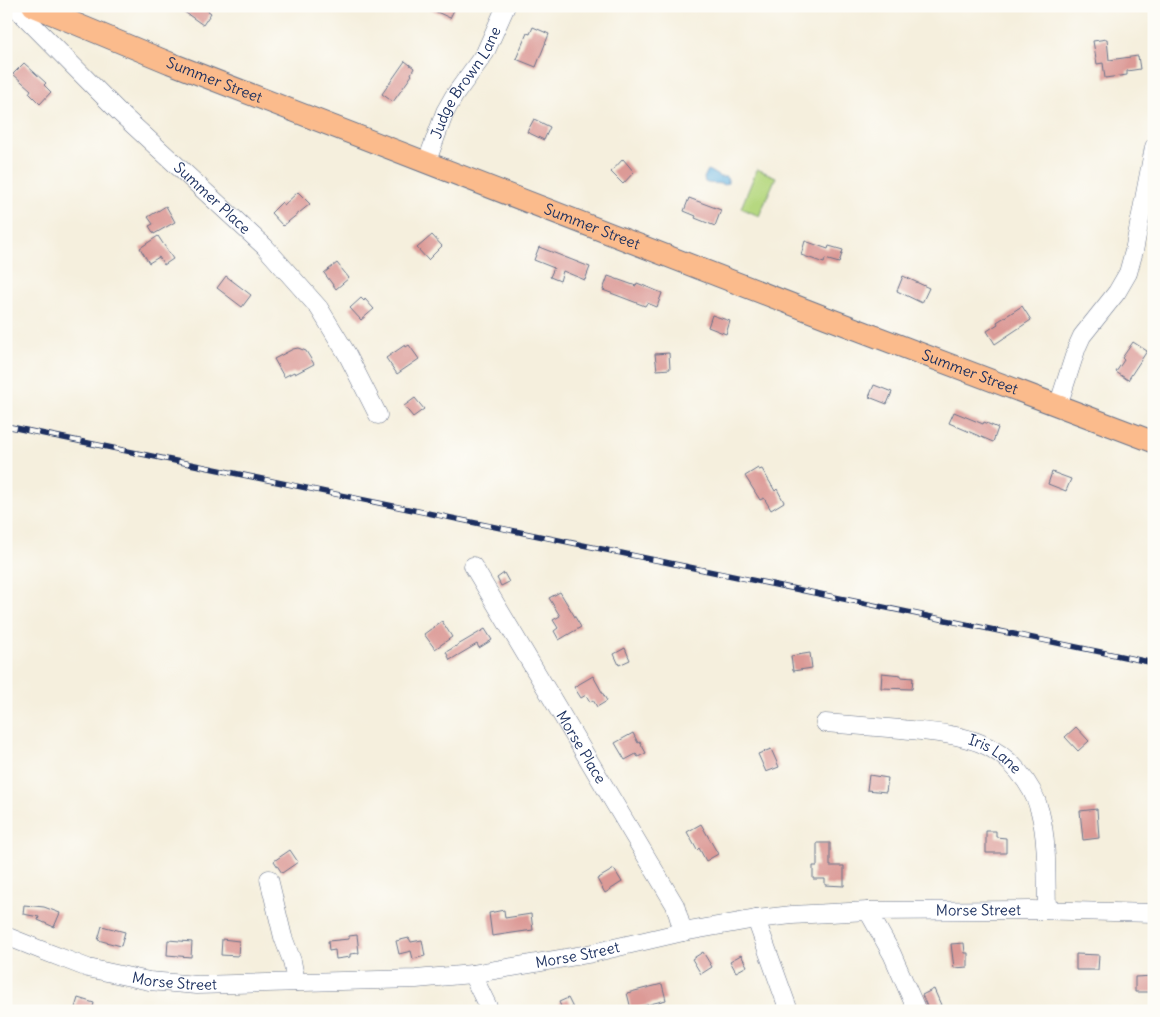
<svg xmlns="http://www.w3.org/2000/svg" width="1160" height="1017" font-family="Delius,sans-serif">
<rect width="100%" height="100%" fill="#fdfcf7"/>
<filter id="ink" filterUnits="userSpaceOnUse"><feTurbulence type="fractalNoise" baseFrequency=".02" numOctaves="2"/><feDisplacementMap in="SourceGraphic" scale="10" xChannelSelector="R" yChannelSelector="G"/><feConvolveMatrix kernelMatrix="1 2 1 2 8 2 1 2 1" color-interpolation-filters="sRGB"/></filter>
<filter id="wash" filterUnits="userSpaceOnUse"><feTurbulence type="fractalNoise" baseFrequency=".0096" numOctaves="4" result="noise"/><feDisplacementMap in="SourceGraphic" scale="20" xChannelSelector="R" yChannelSelector="G"/><feGaussianBlur stdDeviation="1.12" result="paint"/><feColorMatrix in="noise" values="0 0 0 0 0 0 0 0 0 0 0 0 0 0 0 0 0 1.4 0 .05"/><feComposite in="paint" operator="in"/></filter>
<g filter="url(#wash)">
<rect width="100%" height="100%" fill="#f5efdd"/>
<!-- green -->
<polygon fill="#b6d880" stroke="#68846f" points="757,169 776,177 759,216 741,208"/>
<!-- water -->
<path fill="#66b3e0" stroke="#40719f" d="M708,170L720,177H726L728,179V183L725,185C716,182 711,185 705,182L704,178Z"/>
<g id="blocks">
<!-- building -->
<g fill="#dc9a96">
<polygon points="176,6 201,6 211,13 203,25"/>
<polygon points="424,6 456,6 450,18"/>
<polygon points="533,27 549,34 536,67 516,59 527,33 530,34"/>
<polygon points="1107,39 1109,60 1138,56 1140,69 1127,71 1127,75 1105,78 1103,63 1097,64 1093,41"/>
<polygon points="405,61 414,68 411,74 412,75 393,102 382,94"/>
<polygon points="24,63 46,83 44,85 51,92 40,104 29,93 31,90 13,74"/>
<polygon points="534,119 550,127 544,140 527,132"/>
<polygon points="623,159 634,172 623,184 611,172"/>
<polygon points="298,192 310,204 283,226 271,213 282,202 284,205"/>
<polygon points="689,198 721,210 715,226 695,218 696,216 684,211"/>
<polygon points="166,206 175,222 154,234 149,226 153,224 148,217"/>
<polygon points="432,235 442,246 428,260 417,248"/>
<polygon points="158,236 173,259 164,265 159,257 149,263 140,248"/>
<polygon points="805,241 828,249 829,246 843,250 839,263 825,259 824,263 801,255"/>
<polygon points="539,247 590,267 585,280 563,271 560,281 550,277 554,268 534,260"/>
<polygon points="337,263 349,278 336,289 324,273"/>
<polygon points="226,276 251,295 242,307 217,288"/>
<polygon points="608,276 636,286 637,283 662,293 657,307 647,303 645,306 603,290"/>
<polygon points="903,276 929,288 922,303 897,291"/>
<polygon points="361,298 364,301 365,299 374,309 361,320 350,308"/>
<polygon points="1022,306 1031,320 995,344 987,331 998,324 997,322"/>
<polygon points="712,315 730,321 726,334 708,327"/>
<polygon points="1133,342 1147,351 1128,380 1116,372 1124,360 1122,358"/>
<polygon points="405,345 406,347 409,345 419,359 397,374 386,358"/>
<polygon points="298,348 306,351 314,364 295,374 294,372 284,377 274,359 293,349"/>
<polygon points="669,353 670,369 657,370 655,354"/>
<polygon points="874,385 892,392 887,404 869,397"/>
<polygon points="415,398 424,409 413,417 404,406"/>
<polygon points="954,412 983,424 984,422 998,428 993,442 949,423"/>
<polygon points="758,468 759,470 762,469 775,491 777,489 784,502 771,510 764,498 760,500 745,476"/>
<polygon points="1052,472 1071,479 1066,491 1048,484"/>
<polygon points="504,573 509,582 501,586 497,578"/>
<polygon points="560,592 581,627 559,640 554,631 558,628 553,620 560,616 549,598"/>
<polygon points="442,621 452,637 435,649 424,634"/>
<polygon points="485,629 492,640 479,648 477,644 450,660 446,652"/>
<polygon points="625,648 630,660 619,665 614,654"/>
<polygon points="810,653 812,668 793,671 791,656"/>
<polygon points="882,673 901,675 901,677 913,678 912,689 881,688"/>
<polygon points="593,676 607,701 597,707 593,700 590,702 586,695 581,698 574,687"/>
<polygon points="1076,727 1089,741 1078,751 1065,737"/>
<polygon points="633,733 638,743 640,742 646,753 638,757 636,754 625,760 615,743"/>
<polygon points="771,749 779,767 766,772 758,754"/>
<polygon points="869,775 888,778 886,792 867,790"/>
<polygon points="1097,809 1099,838 1083,840 1080,811"/>
<polygon points="701,824 718,854 706,861 699,848 697,850 687,832"/>
<polygon points="986,831 996,831 996,837 1006,838 1006,853 986,853"/>
<polygon points="817,843 830,843 830,866 844,866 844,886 825,885 825,879 813,879 813,866 817,866"/>
<polygon points="290,850 298,862 282,873 274,861"/>
<polygon points="614,869 622,882 605,893 597,879"/>
<polygon points="24,905 44,907 60,913 54,927 38,920 39,917 23,914"/>
<polygon points="504,910 505,918 531,914 533,930 492,936 489,913"/>
<polygon points="102,926 125,932 121,946 98,940"/>
<polygon points="357,935 359,953 350,954 350,957 336,959 335,950 329,951 328,941 349,939 349,936"/>
<polygon points="409,938 411,942 422,940 425,956 413,959 411,951 399,954 396,941"/>
<polygon points="222,939 239,941 238,956 221,955"/>
<polygon points="168,940 192,942 191,957 167,955"/>
<polygon points="964,943 965,953 968,953 968,967 954,968 951,944"/>
<polygon points="703,952 712,967 701,974 692,959"/>
<polygon points="1076,954 1099,955 1098,970 1076,970"/>
<polygon points="741,955 747,966 736,972 730,961"/>
<polygon points="1154,976 1154,992 1135,992 1135,977"/>
<polygon points="662,984 666,1000 631,1009 627,993"/>
<polygon points="934,989 941,1005 929,1011 922,995"/>
<polygon points="78,998 94,1003 92,1011 74,1011"/>
<polygon points="568,998 573,1008 563,1011 559,1002"/>
</g>
</g>
</g>
<g filter="url(#ink)">
<use href="#blocks" fill-opacity="0" stroke="#67728a" stroke-width="1"/>
<g fill="none" stroke-linecap="round" stroke-linejoin="round">
<!-- minor casing -->
<g stroke="#67728a" stroke-width="19">
<g id="minor">
<path id="s1" d="M14,6L120,113L265,247L319,308L347,354L378,415"/>
<path id="s2" d="M427,161L445,112L454,96L485,53L506,6"/>
<polyline points="1058,406 1077,347 1082,336 1117,292 1128,273 1134,251 1154,147"/>
<path id="s3" d="M473,566L675,905L683,932"/>
<path id="s4" d="M825,723C851,725 876,727 901,729C927,732 955,733 980,743C1008,754 1033,783 1040,812C1048,843 1046,878 1047,910"/>
<polyline points="269,879 283,937 292,961 296,982"/>
<polyline points="868,911 892,954 917,1011"/>
<polyline points="756,919 789,1011"/>
<path id="s5" d="M6,936L41,950L88,968L149,981L197,985L416,979L472,974L588,954L683,932L756,919L792,915L868,911L1031,910L1154,913"/>
<polyline points="472,974 490,1011"/>
</g>
</g>
<!-- major casing -->
<g stroke="#67728a" stroke-width="23">
<g id="major">
<path id="s6" d="M33,6L170,63L827,318L1154,442"/>
</g>
</g>
<!-- minor -->
<use href="#minor" stroke="#fff" stroke-width="18"/>
<!-- major -->
<use href="#major" stroke="#fbbb8c" stroke-width="21"/>
<!-- rail casing -->
<g stroke="#1b2f5e" stroke-width="5.5">
<polyline id="rail" points="6,426 1154,663"/>
</g>
<!-- rail -->
<use href="#rail" stroke="#fdfcf7" stroke-width="4" stroke-dasharray="11" stroke-linecap="butt"/>
</g>
</g>
<g text-anchor="middle" stroke-width="4.5" stroke-linejoin="round" paint-order="stroke">
<!-- street labels -->
<g font-size="15" fill="#1b2f5e" stroke="#fdfcf7">
<text dy="5" stroke="none"><textPath href="#s6" startOffset="196">Summer Street</textPath></text>
<text dy="5" stroke="none"><textPath href="#s2" startOffset="88">Judge Brown Lane</textPath></text>
<text dy="5" stroke="none"><textPath href="#s1" startOffset="276">Summer Place</textPath></text>
<text dy="5" stroke="none"><textPath href="#s6" startOffset="601">Summer Street</textPath></text>
<text dy="5" stroke="none"><textPath href="#s6" startOffset="1006">Summer Street</textPath></text>
<text dy="5" stroke="none"><textPath href="#s3" startOffset="211">Morse Place</textPath></text>
<text dy="5" stroke="none"><textPath href="#s4" startOffset="175">Iris Lane</textPath></text>
<text dy="5" stroke="none"><textPath href="#s5" startOffset="986">Morse Street</textPath></text>
<text dy="5" stroke="none"><textPath href="#s5" startOffset="581">Morse Street</textPath></text>
<text dy="5" stroke="none"><textPath href="#s5" startOffset="176">Morse Street</textPath></text>
</g>
</g>
<!-- margin -->
<rect width="1160" height="1017" fill="none" stroke="#fdfcf7" stroke-width="25"/>
</svg>
